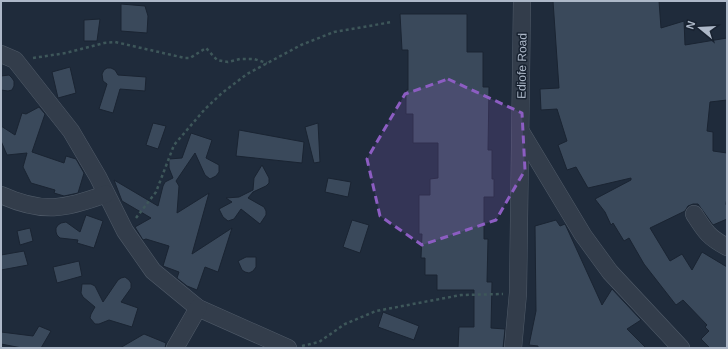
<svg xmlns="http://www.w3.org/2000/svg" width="728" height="349" font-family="Arial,sans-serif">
<rect width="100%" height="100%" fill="#1f2b3b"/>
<!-- building -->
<g fill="#3a495b" stroke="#1a2432">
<polygon points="553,1 659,1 661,28 684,21 685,45 727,38 727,100 710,102 707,131 713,132 713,151 727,153 727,197 726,204 727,207 727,219 713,225 698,204 693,204 688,206 685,211 650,228 670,261 682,254 692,270 702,252 727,267 727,348 710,348 701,339 709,331 705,327 707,325 683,300 676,305 644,264 629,238 624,241 613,223 611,225 605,212 595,199 631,180 631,178 588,188 576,167 567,170 558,145 567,141 557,109 541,110 540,89 559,88"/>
<polygon points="121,4 145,6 148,16 147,33 121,31"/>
<polygon points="400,14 467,14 467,52 483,52 483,87 489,87 488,150 492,150 492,179 494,179 494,197 484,197 484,239 488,239 487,282 492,282 491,328 505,329 503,348 458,348 459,327 474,327 474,290 437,290 437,275 425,275 425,258 421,258 422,234 419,234 419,195 430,195 430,179 438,178 438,143 413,143 413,114 406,114 406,90 408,90 408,50 402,50"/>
<polygon points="100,19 97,41 84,41 84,20"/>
<polygon points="70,67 76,93 58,98 52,72"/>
<polygon points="107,68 111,68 115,70 118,75 146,77 145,91 120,89 113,113 99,109 107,84 103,81 102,74 104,70"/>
<polygon points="9,75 12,78 14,81 14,86 12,90 8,91 1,90 1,76"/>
<polygon points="39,107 45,114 32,152 64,163 66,156 76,159 84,173 78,193 64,196 54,193 55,190 31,183 23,167 27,153 7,155 1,141 1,126 15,135 22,113 26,114"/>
<polygon points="153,123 166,126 158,149 146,145"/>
<polygon points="318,123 320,162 314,163 305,127"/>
<polygon points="239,130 304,142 302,163 236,156"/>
<polygon points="191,133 212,140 206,158 219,165 219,172 216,176 210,179 205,175 195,153 176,181 179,186 177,213 209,193 192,254 232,228 218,272 205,267 197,290 187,286 177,278 179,272 163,266 169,246 146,239 143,240 135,227 151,218 122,201 114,180 158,206 163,186 165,182 173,178 169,168 169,159 182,158"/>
<polygon points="262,165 269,178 269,183 266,186 253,192 248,198 264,207 266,211 266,215 260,224 241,209 234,219 228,221 223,217 219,209 232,202 226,198 239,197 253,190 254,178"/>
<polygon points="328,178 351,182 348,197 325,192"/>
<polygon points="86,215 103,221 96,242 97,242 96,242 94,248 77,243 78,240 60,238 57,235 56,232 56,228 58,225 61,223 66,222 80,232"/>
<polygon points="352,220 369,225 360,253 343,247"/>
<polygon points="556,220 560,226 565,224 566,226 602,305 612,289 641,320 627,329 646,348 538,348 538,346 529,345 536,311 535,226"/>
<polygon points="30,228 33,241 20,245 17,231"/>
<polygon points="24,251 28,265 1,270 1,255"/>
<polygon points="246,257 256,257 256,267 253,271 249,273 245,272 242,270 238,261"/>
<polygon points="79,261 82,276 57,283 53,267"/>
<polygon points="125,277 129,280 131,283 131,288 121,302 138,308 132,327 109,320 99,324 95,324 90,318 91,314 95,307 83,297 81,293 82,284 91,284 95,286 103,302 118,280 121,278"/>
<polygon points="383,312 419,326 414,340 378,327"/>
<polygon points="39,326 51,331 41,348 22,348 1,344 1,332 33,336"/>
<polygon points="144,334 166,343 165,348 120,348"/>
</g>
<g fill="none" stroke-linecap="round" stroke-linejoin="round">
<!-- minor casing -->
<g stroke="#505b69" stroke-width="18">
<g id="minor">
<polyline points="1,54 15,60 71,131 98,177 125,231 153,271 198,308 288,348"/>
<polyline points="521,132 583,235 610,272 681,348"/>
<path d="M1,195C43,214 65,209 106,194"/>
<path d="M694,214C705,231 708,237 727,247"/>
<polyline points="175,348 198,308"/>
<polyline points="513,348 518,293 522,1"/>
</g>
</g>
<!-- path -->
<g stroke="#3e575a" stroke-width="2.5" stroke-dasharray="3 3" stroke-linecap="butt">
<polyline points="33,58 66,53 104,43 115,42 185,58 190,58 206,48 217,60 228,62 240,59 254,59 267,63"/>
<polyline points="136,218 156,192 174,145 205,109 222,93 247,74 301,45 334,32 392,22"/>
<polyline points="302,346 319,342 345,324 376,311 461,295 503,294"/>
</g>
<!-- minor -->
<use href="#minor" stroke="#333d4b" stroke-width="17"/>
</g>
<!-- marked area -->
<path fill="#8c5dc2" fill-opacity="0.2" stroke="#8c5dc2" stroke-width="3" stroke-dasharray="8 5" stroke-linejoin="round" d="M448,79L522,113L525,170L496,220L422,245L380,216L367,159L405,94Z"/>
<g text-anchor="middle" stroke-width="3" stroke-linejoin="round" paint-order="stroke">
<!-- street labels -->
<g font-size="12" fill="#adb8c8" stroke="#182230">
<text transform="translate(522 66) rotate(-89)" y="4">Ediofe Road</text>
</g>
</g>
<!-- border -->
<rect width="728" height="349" fill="none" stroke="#adb8c8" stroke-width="4"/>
<!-- north arrow -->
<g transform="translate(700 28) rotate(288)" stroke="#182230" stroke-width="3" paint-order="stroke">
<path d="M0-3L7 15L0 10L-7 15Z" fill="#adb8c8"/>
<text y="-6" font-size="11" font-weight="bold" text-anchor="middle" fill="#adb8c8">N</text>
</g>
</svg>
